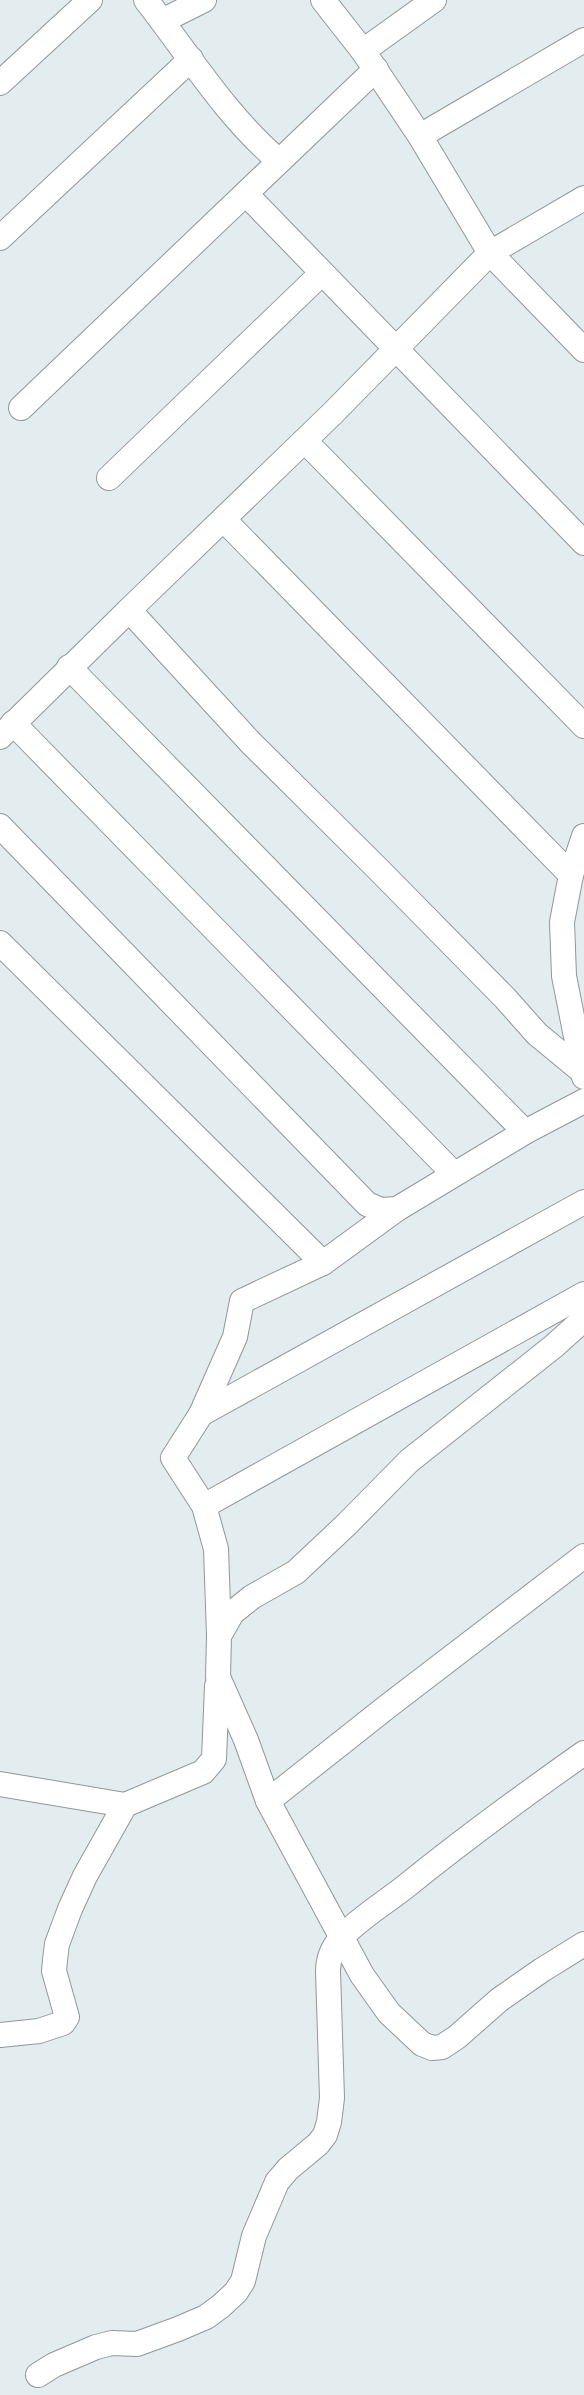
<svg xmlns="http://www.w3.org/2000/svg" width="584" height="2395" font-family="'PT Sans Narrow',sans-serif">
<rect width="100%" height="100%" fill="#e3edf0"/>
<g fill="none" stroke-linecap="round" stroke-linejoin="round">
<!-- minor casing -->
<g stroke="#8e979a" stroke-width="26">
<g id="minor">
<path d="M146,0C189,55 226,116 279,161"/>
<polyline points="323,0 363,51"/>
<polyline points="434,0 363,51 420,136 490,253 584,350"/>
<polyline points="162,21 204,0"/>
<polyline points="0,83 90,0"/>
<polyline points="420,136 584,40"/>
<polyline points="246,194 584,543"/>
<polyline points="0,238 191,59"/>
<polyline points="21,408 376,69"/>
<polyline points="305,441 584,726"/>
<polyline points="109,478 322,273"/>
<polyline points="224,520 571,875"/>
<polyline points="69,667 525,1132"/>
<polyline points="13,723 454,1174"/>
<polyline points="0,737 129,610"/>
<polyline points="0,826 367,1204 381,1210 397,1209 525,1132 584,1101"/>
<polyline points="0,943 323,1263 397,1209"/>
<polyline points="583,1072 537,1034 505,998 377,868 250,742 129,610 333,413 490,253 584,198"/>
<polyline points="584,1077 564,976 562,922 571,875 584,836"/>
<polyline points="584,1319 554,1346 409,1461 347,1524 296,1572 252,1597 232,1613 219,1636 218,1677 246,1740 268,1801 362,1975 389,2013 422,2044 432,2048 442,2047 457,2037 499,2000 542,1970 584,1944"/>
<polyline points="201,1414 584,1202"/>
<polyline points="204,1506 584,1294"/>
<polyline points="219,1635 216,1549 204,1506 173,1458 201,1414 235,1337 242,1301 323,1263"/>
<polyline points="0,1784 125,1805"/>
<polyline points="268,1801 388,1706 584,1556"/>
<polyline points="0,2035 39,2031 63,2023 67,2017 54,1971 55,1960 57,1944 70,1909 85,1876 125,1805 203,1772 214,1759 217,1686"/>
<path d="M38,2375L54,2365L96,2347L112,2343L137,2344L178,2329L206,2317L221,2306L236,2292L243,2281L254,2236L277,2182L288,2169L318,2144L325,2135L329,2122L332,2098L328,1971C328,1958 333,1947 342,1937C357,1920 386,1902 405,1887C463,1840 523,1796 584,1753"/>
</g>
</g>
<!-- minor -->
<use href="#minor" stroke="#fff" stroke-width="24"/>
</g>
</svg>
